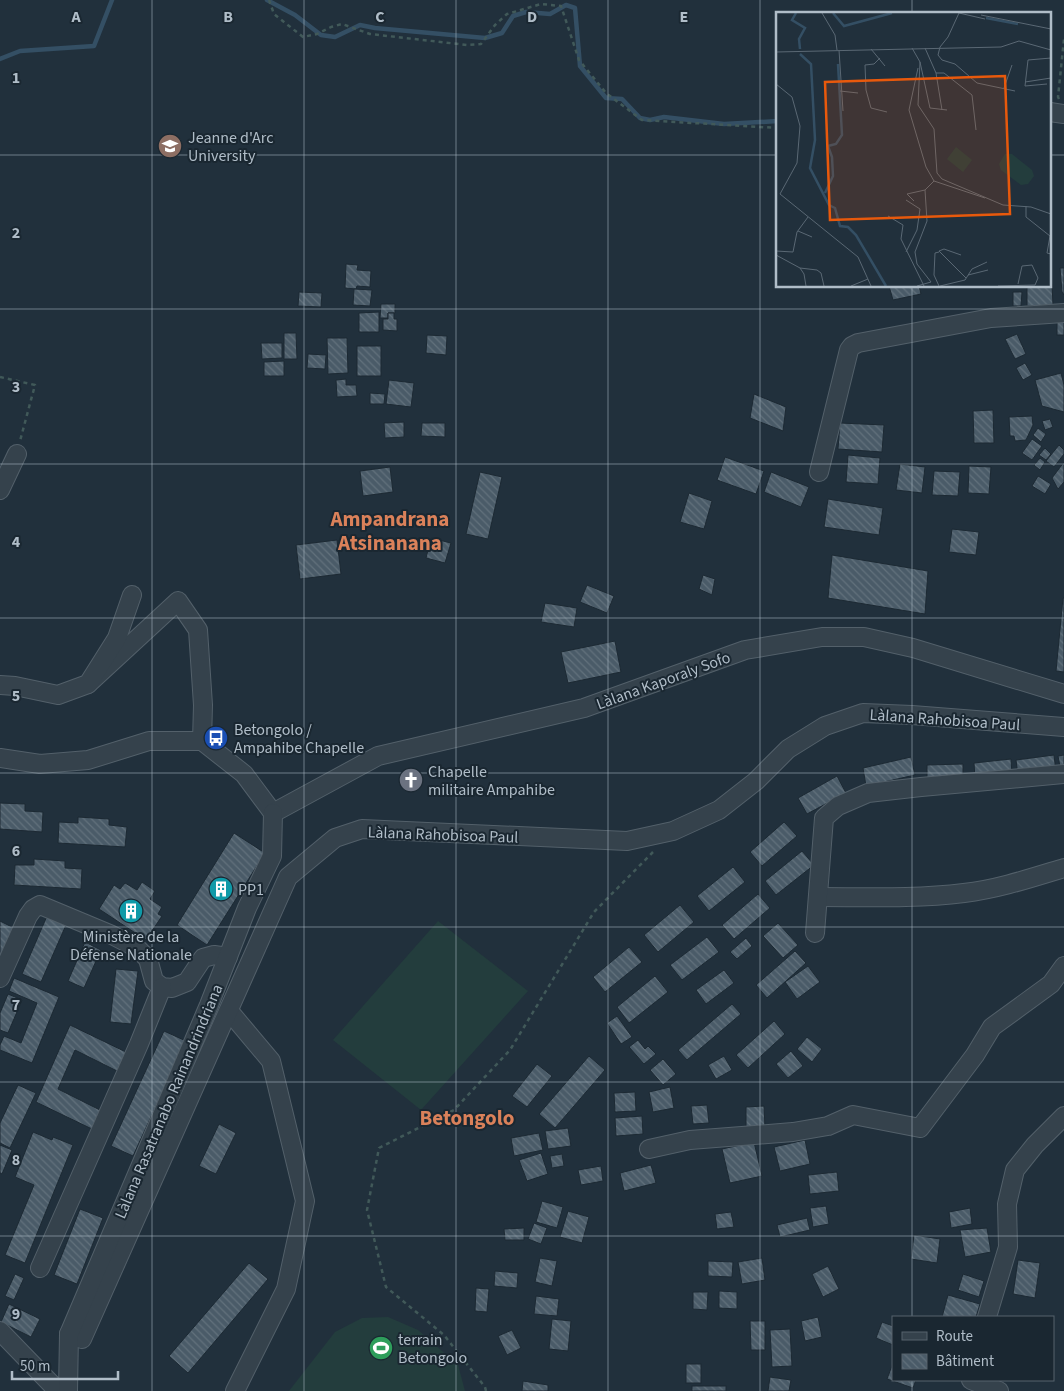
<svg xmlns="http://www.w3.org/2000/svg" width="1064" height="1391" font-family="'Source Sans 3',sans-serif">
<defs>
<pattern id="building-back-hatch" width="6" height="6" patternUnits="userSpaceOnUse" patternTransform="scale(1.25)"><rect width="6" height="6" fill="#4a5b68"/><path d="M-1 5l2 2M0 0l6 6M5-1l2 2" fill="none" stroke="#62717c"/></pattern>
</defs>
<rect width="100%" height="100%" fill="#21303c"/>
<!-- garden -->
<g fill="#233d3d">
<polygon points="438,921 528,991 421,1110 333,1040"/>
<polygon points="388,1317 418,1330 458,1365 465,1391 289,1391 335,1332 362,1318"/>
</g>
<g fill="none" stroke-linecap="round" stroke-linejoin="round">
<!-- stream -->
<g stroke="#344f64" stroke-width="4.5">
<polyline points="267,0 295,15 321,35 335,37 360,25 375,28 485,38 502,33 513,16 526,12 550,14 566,5 575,8 580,66 606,98 622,99 640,118 650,120 664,117 724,124 778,121"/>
<polyline points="0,59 20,51 94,46 112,0"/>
</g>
</g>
<!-- building -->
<g fill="url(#building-back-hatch)" stroke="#1c2933">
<polygon points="346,264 358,265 357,270 371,271 370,287 357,286 356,289 345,288"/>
<polygon points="1060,268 1064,268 1064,295 1062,292"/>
<polygon points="1050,284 1052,284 1053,305 1027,306 1027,286 1050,286"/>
<polygon points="889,286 919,286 921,294 893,300"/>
<polygon points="354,289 372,290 370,306 353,305"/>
<polygon points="299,292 322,293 321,307 298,306"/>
<polygon points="1013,292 1022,292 1021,306 1013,306"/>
<polygon points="381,304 395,304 395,313 388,313 388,318 380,318"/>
<polygon points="379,312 379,332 359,332 359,313"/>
<polygon points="388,313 394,313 394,319 397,319 397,331 383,330 383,319 388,319"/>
<rect x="1057" y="318" width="7" height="17"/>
<polygon points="284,333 296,333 297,359 284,359"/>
<polygon points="1017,334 1026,354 1015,359 1005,339"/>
<polygon points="427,335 447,336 446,355 426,353"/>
<polygon points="327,338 347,338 348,373 328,374"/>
<polygon points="261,343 282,343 282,358 262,359"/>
<rect x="357" y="346" width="24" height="30"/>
<polygon points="308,354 326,355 325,369 307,368"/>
<polygon points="284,361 284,376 264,376 264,362"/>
<polygon points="1025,363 1032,375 1023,380 1016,368"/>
<polygon points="1061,373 1064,385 1064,412 1042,406 1035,380"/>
<polygon points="346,379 346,385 356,385 357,396 337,397 336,380"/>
<polygon points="389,380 414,383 411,407 386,404"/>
<polygon points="370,393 385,394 384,404 370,404"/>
<polygon points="754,394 786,407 783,431 750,418"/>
<polygon points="993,410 994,443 974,443 973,411"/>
<polygon points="1032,416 1033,425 1026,440 1015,441 1014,436 1010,436 1009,417"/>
<polygon points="1050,419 1053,427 1045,430 1042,421"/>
<polygon points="404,422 404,437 385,438 384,423"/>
<polygon points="422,423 445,423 445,437 421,436"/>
<polygon points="840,423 884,425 882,452 838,449"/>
<polygon points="1038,428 1046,434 1041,442 1033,435"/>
<polygon points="1032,439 1042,446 1032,460 1022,453"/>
<polygon points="1059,445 1064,450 1064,454 1054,467 1046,461"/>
<polygon points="1045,448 1051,454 1046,460 1039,455"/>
<polygon points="848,455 880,458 878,484 846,482"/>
<polygon points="725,457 764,471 756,494 717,480"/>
<polygon points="1040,458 1045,462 1040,470 1034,465"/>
<polygon points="1064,462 1064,482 1058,489 1052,478"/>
<polygon points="900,464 925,467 922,493 896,490"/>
<polygon points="969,466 991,467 989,494 968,493"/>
<polygon points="390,467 393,492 363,496 360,471"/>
<polygon points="934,471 960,472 958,496 932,495"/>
<polygon points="480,472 502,477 488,539 466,534"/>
<polygon points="771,472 809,487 801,507 764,492"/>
<polygon points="1038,476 1051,484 1045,494 1032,486"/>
<polygon points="689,493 712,501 704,529 680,522"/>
<polygon points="828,499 883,508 879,535 824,527"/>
<polygon points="952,529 979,532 976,555 949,552"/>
<polygon points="431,538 451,543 445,563 426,558"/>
<polygon points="337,540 341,574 300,579 296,545"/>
<polygon points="832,555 928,571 925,614 828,598"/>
<polygon points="703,575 715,579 712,595 699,589"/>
<polygon points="587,585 614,596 607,613 580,602"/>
<polygon points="1063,598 1064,598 1064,672 1056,671"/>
<polygon points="545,603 577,608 574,627 541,622"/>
<polygon points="615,641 621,672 568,683 561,652"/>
<polygon points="1054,755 1056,772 1018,776 1016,760"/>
<polygon points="1064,755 1064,772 1061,772 1058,756"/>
<polygon points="911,757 915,775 866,786 863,768"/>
<polygon points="1011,759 1012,775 975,778 974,763"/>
<polygon points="963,764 963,781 927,782 927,765"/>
<polygon points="837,776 846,793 807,814 798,798"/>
<polygon points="0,803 25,804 25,811 43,812 42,832 0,829"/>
<polygon points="78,817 109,819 109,825 127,827 125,847 58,843 59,822 78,823"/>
<polygon points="784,822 797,836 762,866 750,852"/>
<polygon points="234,833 265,853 207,945 177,925"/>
<polygon points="802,851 814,865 776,895 765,881"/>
<polygon points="34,859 65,861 65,868 82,869 81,889 14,885 15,865 34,865"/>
<polygon points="733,867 745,882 709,911 697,896"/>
<polygon points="142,882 155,891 150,899 162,907 158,914 162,916 146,940 99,909 114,885 120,889 125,883 137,890"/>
<polygon points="758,894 770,908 734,939 722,925"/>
<polygon points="680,905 694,922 658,952 644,935"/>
<polygon points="47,916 66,925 41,982 22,974"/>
<polygon points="0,921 16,929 0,965"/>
<polygon points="778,923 798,945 783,958 763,936"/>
<polygon points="707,937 719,952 682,980 670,965"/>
<polygon points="746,938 752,946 737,959 730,952"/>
<polygon points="85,942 101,950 84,988 68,981"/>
<polygon points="629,947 642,962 605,992 593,977"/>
<polygon points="795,951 806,963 767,998 756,985"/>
<polygon points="808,966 820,982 797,999 785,982"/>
<polygon points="116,969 138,971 131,1024 110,1022"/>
<polygon points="724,970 734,983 706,1004 696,990"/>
<polygon points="655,976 668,992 629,1023 617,1007"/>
<polygon points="14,978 59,997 32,1063 0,1050 0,1045 4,1036 21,1043 37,1003 9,991"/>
<polygon points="8,994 22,1000 8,1033 0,1030 0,1013"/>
<polygon points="732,1004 741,1014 687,1060 678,1050"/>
<polygon points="617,1016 632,1037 621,1044 607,1023"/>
<polygon points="774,1021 785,1034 748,1068 736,1055"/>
<polygon points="70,1025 128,1053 119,1072 75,1050 58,1089 102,1111 94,1130 36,1102"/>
<polygon points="164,1031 186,1041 133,1156 111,1146"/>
<polygon points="807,1037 822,1049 812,1062 797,1049"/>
<polygon points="638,1040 645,1049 648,1046 656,1054 644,1064 629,1047"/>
<polygon points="791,1051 803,1066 788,1078 776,1064"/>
<polygon points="589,1056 605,1070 555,1128 539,1114"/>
<polygon points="724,1056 732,1070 716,1079 708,1065"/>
<polygon points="663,1059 676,1074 663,1085 650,1070"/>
<polygon points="537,1064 552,1076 527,1107 512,1096"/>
<polygon points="18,1085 36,1093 10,1148 0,1143 0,1123"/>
<polygon points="670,1087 674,1108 653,1112 649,1092"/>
<polygon points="635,1092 636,1111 615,1112 614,1093"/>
<polygon points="707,1105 709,1123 693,1124 691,1106"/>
<polygon points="764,1106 765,1128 746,1128 746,1107"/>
<polygon points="642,1116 643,1134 616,1136 615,1118"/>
<polygon points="219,1124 236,1133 216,1174 199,1166"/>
<polygon points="568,1128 571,1146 548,1149 545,1131"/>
<polygon points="33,1132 52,1140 53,1137 73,1145 25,1263 5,1255 34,1185 15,1177"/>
<polygon points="539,1133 543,1150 514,1156 511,1138"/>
<polygon points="805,1140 810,1164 780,1171 774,1147"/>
<polygon points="754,1142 762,1176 730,1183 722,1149"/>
<polygon points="0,1145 12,1150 2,1174 0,1173"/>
<polygon points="541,1153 548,1174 527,1181 519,1160"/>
<polygon points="562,1154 564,1166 552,1168 550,1156"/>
<polygon points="651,1165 656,1183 624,1191 620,1173"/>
<polygon points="601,1166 603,1181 581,1185 578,1170"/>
<polygon points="837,1172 839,1191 810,1194 808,1175"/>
<polygon points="542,1201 563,1207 557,1228 536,1222"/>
<polygon points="826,1206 829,1224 813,1227 810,1208"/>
<polygon points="970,1208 972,1224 951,1228 949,1212"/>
<polygon points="80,1209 103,1218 77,1284 54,1275"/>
<polygon points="568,1211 589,1217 582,1243 560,1237"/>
<polygon points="731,1212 734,1227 717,1229 715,1214"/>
<polygon points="807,1218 810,1230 780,1237 777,1225"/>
<polygon points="534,1223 547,1228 541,1244 528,1239"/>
<polygon points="524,1228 524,1240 505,1240 504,1229"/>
<polygon points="987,1228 991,1252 965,1257 960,1230"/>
<polygon points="914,1235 940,1239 937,1263 911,1259"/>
<polygon points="540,1258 557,1261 552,1286 535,1282"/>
<polygon points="762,1258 765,1280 742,1284 738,1262"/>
<polygon points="1018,1260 1040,1263 1035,1298 1013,1294"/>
<polygon points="708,1261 733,1262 732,1277 708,1276"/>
<polygon points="249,1263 268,1279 188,1373 169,1356"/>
<polygon points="828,1266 839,1289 823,1297 812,1274"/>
<polygon points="495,1271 518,1273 517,1288 494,1286"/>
<polygon points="15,1274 24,1278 14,1300 5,1296"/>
<polygon points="963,1274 984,1281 979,1297 958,1290"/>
<polygon points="476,1288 489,1289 487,1312 475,1311"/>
<polygon points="719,1291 737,1292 737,1309 719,1308"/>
<polygon points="693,1292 708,1292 707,1310 693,1309"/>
<polygon points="948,1295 980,1304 976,1317 942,1317"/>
<polygon points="536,1296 559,1299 557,1316 534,1314"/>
<polygon points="9,1304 40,1319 31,1337 1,1322"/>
<polygon points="818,1317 822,1337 805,1341 801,1321"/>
<polygon points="552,1319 571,1321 568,1351 549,1349"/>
<polygon points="750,1321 765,1321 765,1350 751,1350"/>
<polygon points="882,1322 893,1326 893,1345 876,1338"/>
<polygon points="790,1329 792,1366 772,1367 770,1330"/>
<polygon points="512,1330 521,1348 507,1355 498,1336"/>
<polygon points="893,1363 893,1380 916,1380 913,1388 887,1379"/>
<rect x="686" y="1364" width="15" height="19"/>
<polygon points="770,1377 791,1380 789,1391 768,1391"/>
<polygon points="523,1381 548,1385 548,1391 522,1391"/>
<rect x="692" y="1386" width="34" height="5"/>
</g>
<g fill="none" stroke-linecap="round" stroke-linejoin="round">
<!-- minor casing -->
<g stroke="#53606a" stroke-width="20">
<g id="minor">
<polyline points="1050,112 1064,114"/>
<polyline points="819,472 849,350 852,346 858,343 991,318 1064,313"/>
<polyline points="0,490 17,454"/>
<polyline points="88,684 178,601 198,630 203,705 202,741"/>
<polyline points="0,685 15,686 58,695 88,684 117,638 132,595"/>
<polyline points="0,758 40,764 88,760 149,741 202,741 244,774 273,813"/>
<polyline points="273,813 378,756 584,708 745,650 822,637 864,637 913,648 1064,694"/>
<path d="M818,897C866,897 916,899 964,893C998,889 1031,878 1064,868"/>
<polyline points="815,933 824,818 838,806 868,793 921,787 1064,774"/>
<polyline points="0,978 28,916 33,909 40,905 112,935 137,948 148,959 154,981 162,987 172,988 187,982 203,958 214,955 228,957"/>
<polyline points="229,1011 271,1061 305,1201 286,1289 235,1391"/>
<polyline points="649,1149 690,1140 793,1132 828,1126 853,1115 920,1128 975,1055 992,1027 1051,984 1064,966"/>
<polyline points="40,1268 139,1044 162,987"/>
<polyline points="987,1317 1008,1247 1007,1204 1015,1170 1035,1145 1064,1116"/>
<polyline points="0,1331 58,1391"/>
<polyline points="69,1334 82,1339 288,877 335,838 362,829 627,841 673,831 719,810 756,781 788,749 825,726 863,713 912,715 1064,727"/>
<polyline points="971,1380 999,1391"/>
<polyline points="68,1391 69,1334 209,1005 247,908 272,856 273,813"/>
</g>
</g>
<!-- path -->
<g stroke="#415959" stroke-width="2.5" stroke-dasharray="4 4" stroke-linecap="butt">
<polyline points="269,0 274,14 303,37 317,34 331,27 342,24 370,34 467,45 481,44 495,25 507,14 541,4 561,6 579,60 606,93 642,120 778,128"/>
<polyline points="1059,99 1058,97 1064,39"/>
<polyline points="0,377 35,385 20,441"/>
<polyline points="486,1391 485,1387 444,1335 386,1287 367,1210 379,1148 454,1110 510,1050 594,912 653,852"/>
</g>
<!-- minor -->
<use href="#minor" stroke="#35424c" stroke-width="18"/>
</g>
<!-- grid -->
<path fill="none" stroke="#b0bdc8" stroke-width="1" stroke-opacity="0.55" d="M152,0V1391M304,0V1391M456,0V1391M608,0V1391M760,0V1391M912,0V14M0,155H778M1050,155H1064M912,286V1317M0,309H1064M0,464H1064M0,618H1064M0,773H1064M0,927H1064M0,1082H1064M0,1236H1064M912,1380V1391"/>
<!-- icons -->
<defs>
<g id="university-disc" transform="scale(1.25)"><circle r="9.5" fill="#8d6e63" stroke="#1a2731"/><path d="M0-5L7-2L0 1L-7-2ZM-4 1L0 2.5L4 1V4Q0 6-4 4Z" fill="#fff"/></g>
<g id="bus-disc" transform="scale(1.25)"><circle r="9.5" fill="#1a4fb4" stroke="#1a2731"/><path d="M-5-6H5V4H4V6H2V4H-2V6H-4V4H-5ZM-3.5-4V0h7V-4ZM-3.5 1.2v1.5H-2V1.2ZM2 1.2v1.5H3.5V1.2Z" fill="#fff"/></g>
<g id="church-disc" transform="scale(1.25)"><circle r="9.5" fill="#6b7280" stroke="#1a2731"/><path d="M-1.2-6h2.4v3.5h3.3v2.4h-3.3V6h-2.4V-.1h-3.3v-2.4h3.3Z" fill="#fff"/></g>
<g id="building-disc" transform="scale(1.25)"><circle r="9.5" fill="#0f9aa8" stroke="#1a2731"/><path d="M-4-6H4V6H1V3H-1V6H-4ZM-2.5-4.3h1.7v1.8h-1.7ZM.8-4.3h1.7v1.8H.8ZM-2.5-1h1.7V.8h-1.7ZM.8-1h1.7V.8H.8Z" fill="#fff"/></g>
<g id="stadium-disc" transform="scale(1.25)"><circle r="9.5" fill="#2e9e5b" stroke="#1a2731"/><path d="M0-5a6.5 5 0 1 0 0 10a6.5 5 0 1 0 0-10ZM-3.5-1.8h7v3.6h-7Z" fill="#fff"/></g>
</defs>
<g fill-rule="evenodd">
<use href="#university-disc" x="170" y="146"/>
<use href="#bus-disc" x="216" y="738"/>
<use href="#church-disc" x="411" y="780"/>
<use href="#building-disc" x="221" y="889"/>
<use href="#building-disc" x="131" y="911"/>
<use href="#stadium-disc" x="381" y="1348"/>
</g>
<g text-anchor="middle" stroke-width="4" stroke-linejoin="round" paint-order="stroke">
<!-- poi labels -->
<g font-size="16" fill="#b0bdc8" stroke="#1a2731" text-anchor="start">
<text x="188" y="143">Jeanne d'Arc<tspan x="188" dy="18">University</tspan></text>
<text x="234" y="735">Betongolo /<tspan x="234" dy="18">Ampahibe Chapelle</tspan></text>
<text x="428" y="777">Chapelle<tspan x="428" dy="18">militaire Ampahibe</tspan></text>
<text x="238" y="895">PP1</text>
<text x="131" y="942" text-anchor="middle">Ministère de la<tspan x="131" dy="18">Défense Nationale</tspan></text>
<text x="398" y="1345">terrain<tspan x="398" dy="18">Betongolo</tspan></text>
</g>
<!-- street labels -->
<g font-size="16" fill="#b0bdc8" stroke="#1a2731">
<text transform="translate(663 680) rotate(-20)" y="6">Làlana Kaporaly Sofo</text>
<text transform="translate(945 719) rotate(4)" y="6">Làlana Rahobisoa Paul</text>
<text transform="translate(443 834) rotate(2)" y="6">Làlana Rahobisoa Paul</text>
<text transform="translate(168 1101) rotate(-67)" y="6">Làlana Rasatranabo Rainandrindriana</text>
</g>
<!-- district labels -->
<g font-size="21" font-weight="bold" fill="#da815a" stroke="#1a2731">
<text x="390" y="526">Ampandrana<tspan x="390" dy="24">Atsinanana</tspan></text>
<text x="467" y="1125">Betongolo</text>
</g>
</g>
<!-- overview -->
<g transform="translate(776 12)">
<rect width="275" height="275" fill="#21303c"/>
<path d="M180,135L196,148L187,160L171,147ZM229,142H236L256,158L258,164L252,172L245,173L225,158L223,152Z" fill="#233d3d"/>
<path fill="none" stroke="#344f64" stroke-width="2.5" d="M20,1L16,8L29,16L23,27L24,37M57,1L68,14L116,1M210,6L242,12M24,42L35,52L39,128L34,156L53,193L59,196L64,214L72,215L80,223L110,274M49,181L57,164L56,145L52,134L60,132L66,123L62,52"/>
<path fill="none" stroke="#5a6874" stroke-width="1" d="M46,1L59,23L61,38M183,1L172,25L164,35L162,43L166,48L179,52L201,71L239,79M183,1L209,7M205,3L275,17M136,36L144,50M149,36L160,61H168L196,83L200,118M95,37L109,54M63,38L67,99M0,40L225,35L243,29L275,38M104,46L98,52L89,53L90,78L95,96L111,100M144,50L142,93L158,117L161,161L166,167L227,193M144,50L154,96L171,98M142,56L133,98L150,155L158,169M160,61L166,98M249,70L275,66M0,72L16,85L24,114L21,151L4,182L82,245L95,274M271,72L249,74L252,48L275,46M228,76L236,53M64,79L82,81M158,169L209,186M138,189L131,182L149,178M227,193L255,195L275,202M250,194V205L274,224L271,241L275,242M112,204L127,213L125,227L148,274M22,219L36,225M0,239L17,240L21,220L32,205M130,240L141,218L144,197L130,188M0,243L24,256L28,262L30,274M185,243L168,237L163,239L190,266M24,256L41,258L45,261L48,274M192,263L212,258M75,274L92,267M141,274L155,270L141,252L139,240L151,209L149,178L158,169M163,274L158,263L159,241L163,240M164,274L189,268L196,257L211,250M222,274L259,273L262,266L256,253L246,254L242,272"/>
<path fill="#e8590c" fill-opacity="0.15" stroke="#e8590c" stroke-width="2.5" d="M229,64L234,202L54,208L49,70Z"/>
<rect width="275" height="275" fill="none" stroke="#b0bdc8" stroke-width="2.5"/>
</g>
<g font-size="16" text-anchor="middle" font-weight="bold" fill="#b0bdc8" stroke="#1a2731" stroke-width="4" stroke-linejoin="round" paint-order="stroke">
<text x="76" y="22">A</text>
<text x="228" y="22">B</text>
<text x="380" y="22">C</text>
<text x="532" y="22">D</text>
<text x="684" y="22">E</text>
<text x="16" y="83">1</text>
<text x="16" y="238">2</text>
<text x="16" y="392">3</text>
<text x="16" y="547">4</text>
<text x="16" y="701">5</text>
<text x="16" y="856">6</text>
<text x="16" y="1010">7</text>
<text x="16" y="1165">8</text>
<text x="16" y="1319">9</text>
</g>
<!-- legend -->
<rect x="892" y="1316" width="162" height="65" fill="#1a2731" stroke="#56636d"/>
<rect x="902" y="1332" width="25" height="8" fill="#35424c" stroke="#56636d"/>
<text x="936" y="1341" font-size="15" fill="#b0bdc8">Route</text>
<rect x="902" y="1354" width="25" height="15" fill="url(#building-back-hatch)" stroke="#56636d"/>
<text x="936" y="1366" font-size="15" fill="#b0bdc8">Bâtiment</text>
<!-- scale -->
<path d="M12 1371v8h106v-8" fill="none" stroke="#b0bdc8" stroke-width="2.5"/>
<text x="20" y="1371" font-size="15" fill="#b0bdc8" stroke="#1a2731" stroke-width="4" paint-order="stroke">50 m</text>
</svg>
